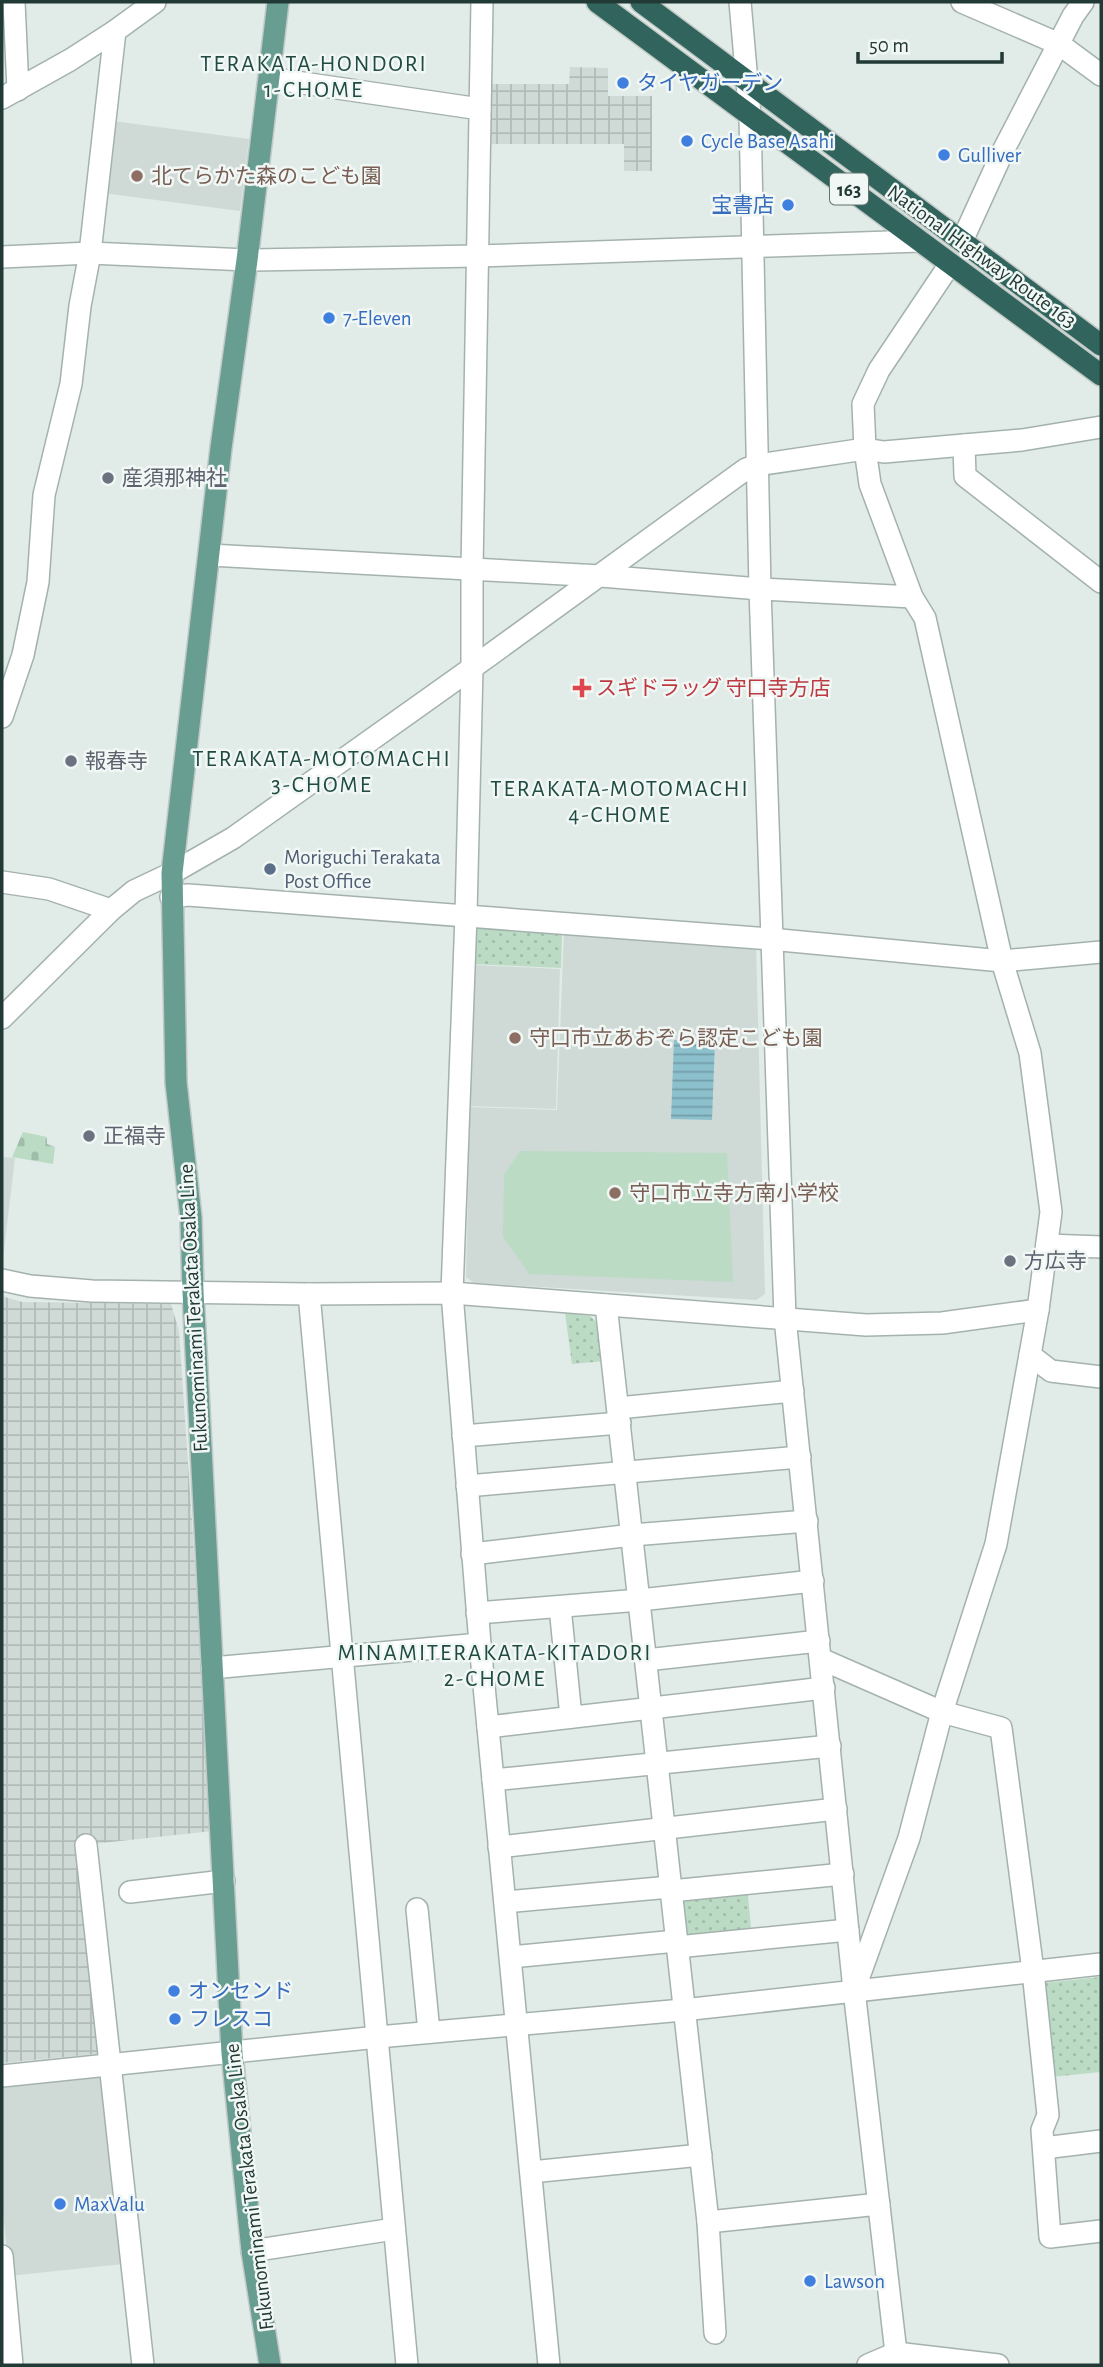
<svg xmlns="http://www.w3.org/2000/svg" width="1103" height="2367" font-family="'Alegreya Sans','Noto Sans JP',sans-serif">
<defs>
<pattern id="industrial-grid" width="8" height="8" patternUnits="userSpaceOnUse" patternTransform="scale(1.75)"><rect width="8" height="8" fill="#cfdad6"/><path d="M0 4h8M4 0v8" fill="none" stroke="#b1bcb8"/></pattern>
<pattern id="grass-dots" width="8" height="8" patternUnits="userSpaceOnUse" patternTransform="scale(1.75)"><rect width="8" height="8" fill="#bbdbc5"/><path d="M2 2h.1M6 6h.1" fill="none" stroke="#a0bdaa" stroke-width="1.8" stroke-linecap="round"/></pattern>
<pattern id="cemetery-stones" width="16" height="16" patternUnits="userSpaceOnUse" patternTransform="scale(1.75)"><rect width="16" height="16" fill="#bbdbc5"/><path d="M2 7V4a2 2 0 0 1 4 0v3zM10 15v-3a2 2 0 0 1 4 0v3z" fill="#a0bdaa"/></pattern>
<pattern id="water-rules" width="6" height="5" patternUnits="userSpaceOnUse" patternTransform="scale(1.75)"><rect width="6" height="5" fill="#8cc0cd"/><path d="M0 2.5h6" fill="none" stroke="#729da7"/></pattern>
</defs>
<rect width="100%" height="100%" fill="#e1ebe7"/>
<!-- built -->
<g fill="#cfdad6">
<polygon points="113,121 249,139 240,211 103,193"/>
<polygon points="564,931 756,943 765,1294 756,1300 474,1283 466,1277 470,1107 557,1110"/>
<polygon points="473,965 560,969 556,1109 469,1106"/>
<polygon points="2,1157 15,1158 3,1258 2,1258"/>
<polygon points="105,2077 123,2264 9,2276 2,2200 2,2088"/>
</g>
<!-- industrial -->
<g fill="url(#industrial-grid)">
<polygon points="570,67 608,68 608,96 652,96 652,171 624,171 624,144 490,144 490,84 569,84"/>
<polygon points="2,1296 22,1302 171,1304 179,1331 213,1831 83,1845 106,2053 2,2063"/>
</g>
<!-- grass -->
<g fill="url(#grass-dots)">
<polygon points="481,927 562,931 561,968 473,964 475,931"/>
<polygon points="565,1313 590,1316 601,1327 605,1361 572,1364"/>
<polygon points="747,1885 751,1929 687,1936 680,1931 681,1892"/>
<polygon points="1101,1977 1101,2072 1051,2077 1043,1983"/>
</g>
<!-- cemetery -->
<polygon fill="url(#cemetery-stones)" points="23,1132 47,1137 47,1144 55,1147 53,1164 12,1157"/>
<!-- pitch -->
<polygon fill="#bbdbc5" points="520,1151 727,1153 733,1282 529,1274 503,1237 504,1175"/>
<!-- water -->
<polygon fill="url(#water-rules)" points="674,1040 715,1042 712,1120 671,1119"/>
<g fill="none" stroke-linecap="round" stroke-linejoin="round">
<!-- minor casing -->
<g stroke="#a4b2ae" stroke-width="24">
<g id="minor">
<polyline points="14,2 18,90"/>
<polyline points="482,2 472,569 472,668 466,915 452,1293 480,1644 549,2365"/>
<polyline points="740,2 750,116 760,589 785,1318 854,1990 896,2353"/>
<polyline points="962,2 1059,44 1101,75"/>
<polyline points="269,78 480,109"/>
<polyline points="2,98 70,60 115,31"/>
<polyline points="962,241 1004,149 1073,16 1083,2"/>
<polyline points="2,257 90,253 247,260 477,256 920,241"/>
<polyline points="964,445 965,476 1101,582"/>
<polyline points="210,555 601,576 760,589 912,597"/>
<polyline points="2,717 23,655 38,582 44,495 71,384 80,306 90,253 115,31 155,2"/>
<polyline points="2,882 49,889 111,910"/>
<polyline points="171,897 188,895 770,939 1002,961 1101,952"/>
<polyline points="2,1018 111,910 134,891 172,873 233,838 472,668 746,469 757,465 865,449 884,452 964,445 1022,440 1101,427"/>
<polyline points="1047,1245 1101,1247"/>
<polyline points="2,1280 30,1286 92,1291 309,1294 452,1293 866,1325 942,1323 1038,1310"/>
<path d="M309,1294C339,1651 373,2008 407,2365"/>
<polyline points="606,1305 708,2222 715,2333"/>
<polyline points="1030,1355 1051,1371 1101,1377"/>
<polyline points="618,1408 793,1391"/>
<polyline points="463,1436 620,1423"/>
<polyline points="467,1486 800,1457"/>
<polyline points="472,1554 632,1535 807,1521"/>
<polyline points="560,1607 571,1717"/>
<polyline points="477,1613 640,1600 813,1581"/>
<polyline points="821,1659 942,1712 1001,1728 1033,1971 1048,2115 1042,2130 1050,2237 1101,2231"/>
<polyline points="646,1660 819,1641"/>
<polyline points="212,1668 480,1644"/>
<polyline points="488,1727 824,1688"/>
<polyline points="493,1780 830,1746"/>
<polyline points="86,1845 143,2365"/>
<polyline points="499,1847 836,1809"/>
<polyline points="671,1891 843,1874"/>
<polyline points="130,1892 224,1881"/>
<polyline points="505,1902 670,1887"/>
<polyline points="417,1909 429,2032"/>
<polyline points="677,1947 848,1930"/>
<polyline points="511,1957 676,1941"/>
<polyline points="856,1985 909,1838 942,1712 996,1544 1038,1310 1051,1212 1030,1053 1002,961 925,618 912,597 870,484 865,449 863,404 879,370 950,264"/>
<polyline points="2,2076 378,2037 683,2010 1101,1964"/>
<polyline points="1044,2148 1101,2141"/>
<polyline points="531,2172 701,2155"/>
<polyline points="708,2222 879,2204"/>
<polyline points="252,2251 394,2229"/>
<polyline points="2,2256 12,2365"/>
<polyline points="868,2365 896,2353 998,2365"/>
</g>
</g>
<!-- major casing -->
<g stroke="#c1c8c6" stroke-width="24">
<polyline id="major" points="270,2365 252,2251 232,2053 193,1292 191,1218 176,1082 172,873 221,448 247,260 278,2"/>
</g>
<!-- highway casing -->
<g stroke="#c1c8c6" stroke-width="24">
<g id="highway">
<polyline points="597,2 1101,375"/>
<polyline points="641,2 1101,345"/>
</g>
</g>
<!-- minor -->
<use href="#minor" stroke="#fff" stroke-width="21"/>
<!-- major -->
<use href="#major" stroke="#689d92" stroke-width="21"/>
<!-- highway -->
<use href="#highway" stroke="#30645c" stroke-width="21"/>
</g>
<!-- markers -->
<g fill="#3f7fe0" stroke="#f1f7f4" stroke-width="2.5">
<circle cx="623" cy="83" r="7"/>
<circle cx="687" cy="141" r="7"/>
<circle cx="944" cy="155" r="7"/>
<circle cx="788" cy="205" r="7"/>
<circle cx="329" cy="318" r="7"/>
<circle cx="174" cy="1991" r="7"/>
<circle cx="175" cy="2019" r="7"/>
<circle cx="60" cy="2204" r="7"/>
<circle cx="810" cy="2281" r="7"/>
</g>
<g fill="#8d6e63" stroke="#f1f7f4" stroke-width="2.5">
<circle cx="137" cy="176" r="7"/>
<circle cx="515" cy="1038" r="7"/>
<circle cx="615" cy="1193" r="7"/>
</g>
<g fill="#6b7280" stroke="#f1f7f4" stroke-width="2.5">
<circle cx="108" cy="478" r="7"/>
<circle cx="71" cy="761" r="7"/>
<circle cx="89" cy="1136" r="7"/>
<circle cx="1010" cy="1261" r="7"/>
</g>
<path fill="#e0444e" stroke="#f1f7f4" stroke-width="2.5" d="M578.5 677.5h7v7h7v7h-7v7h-7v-7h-7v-7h7z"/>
<circle fill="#5c6f8a" stroke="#f1f7f4" stroke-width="2.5" cx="270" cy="869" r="7"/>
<g text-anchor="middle" stroke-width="5" stroke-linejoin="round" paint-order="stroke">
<!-- shield labels -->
<rect fill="#f1f7f4" stroke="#60736e" stroke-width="2" x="830" y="173.5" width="38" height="31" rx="5"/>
<g font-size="19" font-weight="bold" fill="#223a35">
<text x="849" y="196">163</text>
</g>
<!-- shop labels -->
<g font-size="21" fill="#366cbe" stroke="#f1f7f4" text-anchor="start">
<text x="637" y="90">タイヤガーデン</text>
<text x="701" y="148">Cycle Base Asahi</text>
<text x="958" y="162">Gulliver</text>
<text x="774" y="212" text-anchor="end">宝書店</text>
<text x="343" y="325">7-Eleven</text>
<text x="188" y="1998">オンセンド</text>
<text x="189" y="2026">フレスコ</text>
<text x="74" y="2211">MaxValu</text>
<text x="824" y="2288">Lawson</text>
</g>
<!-- education labels -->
<g font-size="21" fill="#785e54" stroke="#f1f7f4" text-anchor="start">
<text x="151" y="183">北てらかた森のこども園</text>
<text x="529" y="1045">守口市立あおぞら認定こども園</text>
<text x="629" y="1200">守口市立寺方南小学校</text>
</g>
<!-- street labels -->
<g font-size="21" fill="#223a35" stroke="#f1f7f4">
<text transform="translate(982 256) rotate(36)" y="7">National Highway Route 163</text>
<text transform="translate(193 1308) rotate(-93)" y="7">Fukunominami Terakata Osaka Line</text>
<text transform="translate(249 2187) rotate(-97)" y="7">Fukunominami Terakata Osaka Line</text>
</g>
<!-- worship labels -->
<g font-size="21" fill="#5b616d" stroke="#f1f7f4" text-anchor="start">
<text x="122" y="485">産須那神社</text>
<text x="85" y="768">報春寺</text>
<text x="103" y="1143">正福寺</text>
<text x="1024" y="1268">方広寺</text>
</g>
<!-- health labels -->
<g font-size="21" fill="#be3a42" stroke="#f1f7f4" text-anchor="start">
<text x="596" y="695">スギドラッグ 守口寺方店</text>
</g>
<!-- service labels -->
<g font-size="21" fill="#4e5e75" stroke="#f1f7f4" text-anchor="start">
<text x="284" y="864">Moriguchi Terakata<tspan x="284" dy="24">Post Office</tspan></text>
</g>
<!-- neighbourhood labels -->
<g font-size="23" letter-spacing="2" fill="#204b42" stroke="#f1f7f4">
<text x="314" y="71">TERAKATA-HONDORI<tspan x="314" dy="26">1-CHOME</tspan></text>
<text x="322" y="766">TERAKATA-MOTOMACHI<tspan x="322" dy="26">3-CHOME</tspan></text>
<text x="620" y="796">TERAKATA-MOTOMACHI<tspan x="620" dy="26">4-CHOME</tspan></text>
<text x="495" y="1660">MINAMITERAKATA-KITADORI<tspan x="495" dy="26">2-CHOME</tspan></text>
</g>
</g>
<!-- border -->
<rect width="1103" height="2367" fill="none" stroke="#223a35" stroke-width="7"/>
<!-- scale -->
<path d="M858 52v10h144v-10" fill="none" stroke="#223a35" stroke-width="3.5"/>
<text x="869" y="52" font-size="21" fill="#223a35" stroke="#f1f7f4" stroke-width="5" paint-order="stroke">50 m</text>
</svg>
